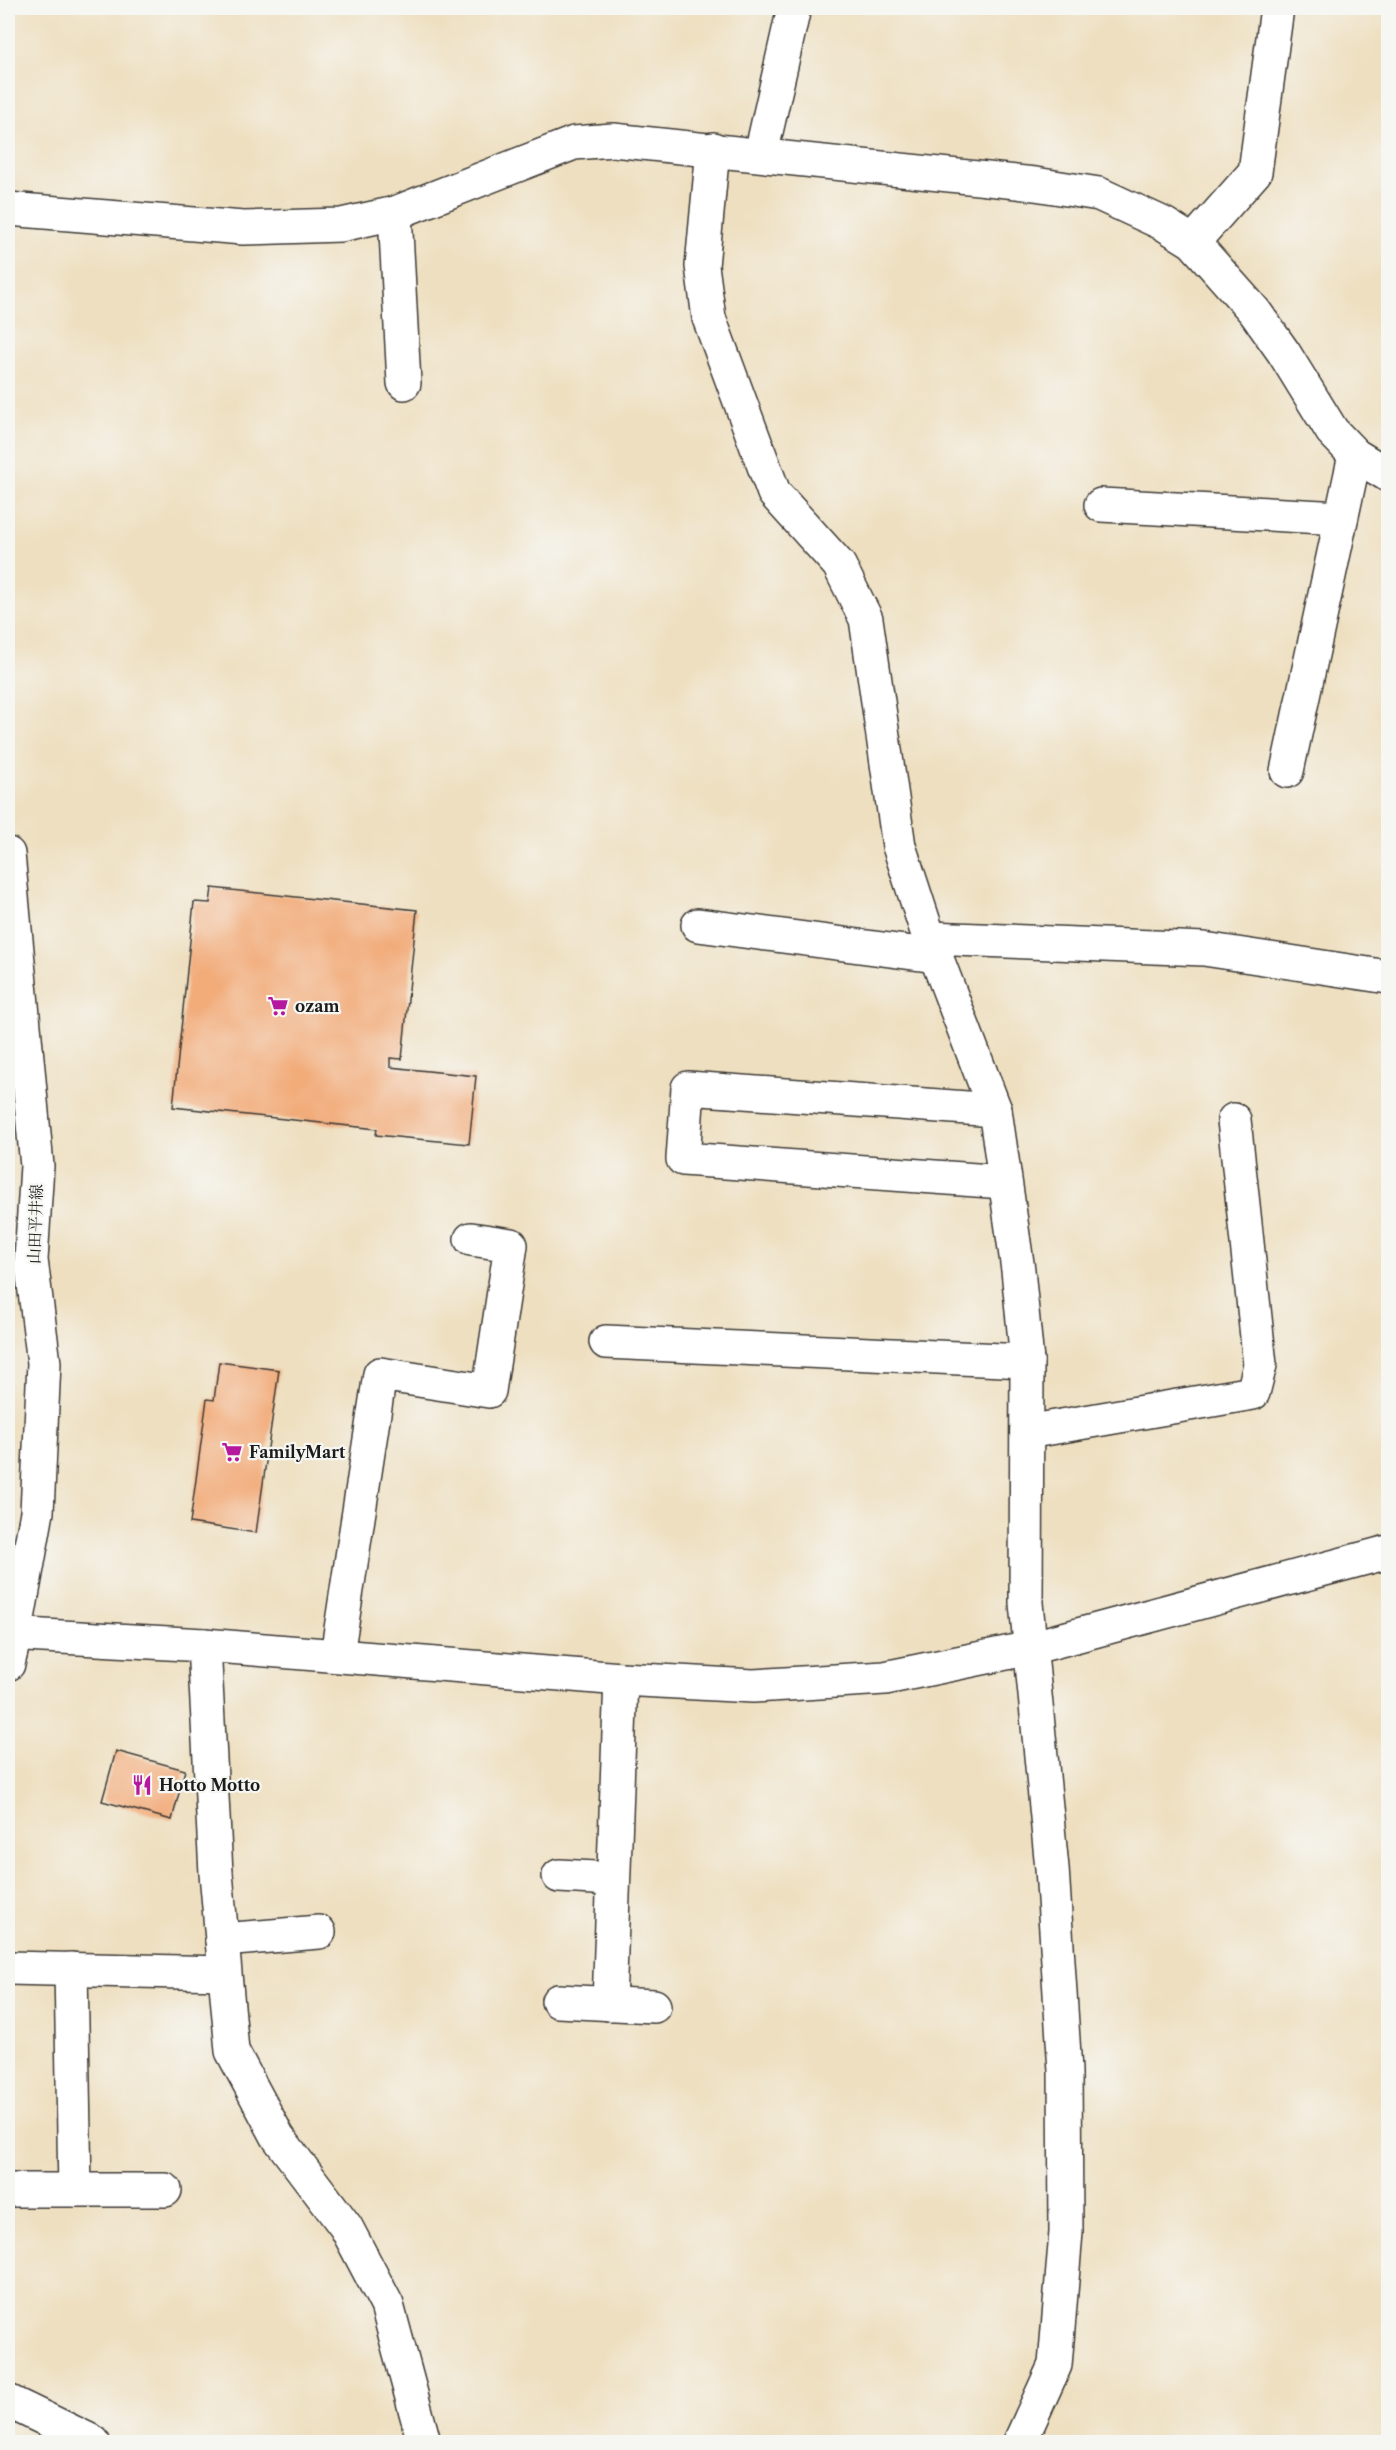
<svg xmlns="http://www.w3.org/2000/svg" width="1396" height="2450" font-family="'Libre Caslon Text','Noto Serif JP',serif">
<rect width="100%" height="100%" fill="#f6f6f2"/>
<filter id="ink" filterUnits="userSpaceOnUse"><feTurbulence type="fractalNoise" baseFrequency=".0167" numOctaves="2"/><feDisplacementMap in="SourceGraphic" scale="12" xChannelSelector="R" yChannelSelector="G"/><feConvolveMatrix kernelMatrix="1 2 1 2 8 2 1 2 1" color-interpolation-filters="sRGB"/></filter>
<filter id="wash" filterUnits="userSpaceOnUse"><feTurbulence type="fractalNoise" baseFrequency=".008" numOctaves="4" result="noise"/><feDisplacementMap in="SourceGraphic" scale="24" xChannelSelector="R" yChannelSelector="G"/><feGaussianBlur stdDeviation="1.35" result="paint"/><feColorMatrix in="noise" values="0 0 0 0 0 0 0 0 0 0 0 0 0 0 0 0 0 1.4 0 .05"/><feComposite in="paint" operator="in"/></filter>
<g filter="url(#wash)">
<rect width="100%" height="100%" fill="#eedfc0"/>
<g id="blocks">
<!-- building -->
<g fill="#f2ac7a">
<polygon points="212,888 417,910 402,1059 390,1058 390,1067 476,1076 469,1144 376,1135 377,1129 173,1107 194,902 210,903"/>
<polygon points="219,1362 279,1370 256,1533 190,1523 207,1399 214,1400"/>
<polygon points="116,1751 185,1770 172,1820 102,1801"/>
</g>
</g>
</g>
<g filter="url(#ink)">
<use href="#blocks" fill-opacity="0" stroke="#3c3935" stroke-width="1.5"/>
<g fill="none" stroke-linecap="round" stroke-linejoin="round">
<!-- minor casing -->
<g stroke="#3c3935" stroke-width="36">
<g id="minor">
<polyline points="713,149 702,266 709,318 774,493 839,565 866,619 899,846 929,938 995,1110 1018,1270 1027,1361 1026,1603 1052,1868 1065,2071 1066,2232 1055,2365 1020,2442"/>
<polyline points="761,154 794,8"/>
<polyline points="8,209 243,228 341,225 395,213 574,143 613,140 1035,184 1099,194 1164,224 1193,242 1255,312 1284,353 1332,431 1355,455 1388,475"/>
<polyline points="395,213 404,383"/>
<polyline points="1193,242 1255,172 1277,8"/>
<polyline points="1101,505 1341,518"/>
<polyline points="1287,771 1355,455"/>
<polyline points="698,925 936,956"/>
<polyline points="929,938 1204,949 1388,977"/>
<polyline points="995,1110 688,1088 683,1159 1004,1182"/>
<polyline points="606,1342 1027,1361"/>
<polyline points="1027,1432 1253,1393 1260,1365 1234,1120"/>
<polyline points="8,1634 204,1645 621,1679 753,1686 885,1678 1030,1648 1388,1552"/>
<polyline points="204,1645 216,1873 232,2051 278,2137 346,2227 387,2305 424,2442"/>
<polyline points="337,1655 380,1374 489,1391 511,1245 471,1239"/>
<polyline points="559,1876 613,1879"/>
<polyline points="222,1940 319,1932"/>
<polyline points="8,1968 224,1973"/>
<polyline points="71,1969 75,2190"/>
<polyline points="558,2001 654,2006"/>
<polyline points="609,2004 621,1679"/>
<polyline points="8,2190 165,2190"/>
<polyline points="8,2401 93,2442"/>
</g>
</g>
<!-- major casing -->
<g stroke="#3c3935" stroke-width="36">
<polyline id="major" points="8,854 37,1166 31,1260 44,1363 37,1512 15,1635 8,1664"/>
</g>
<!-- minor -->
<use href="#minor" stroke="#fff" stroke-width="33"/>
<!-- major -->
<use href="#major" stroke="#fff" stroke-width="33"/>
</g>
</g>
<!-- icons -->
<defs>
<g id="supermarket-bare" transform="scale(1.62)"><path d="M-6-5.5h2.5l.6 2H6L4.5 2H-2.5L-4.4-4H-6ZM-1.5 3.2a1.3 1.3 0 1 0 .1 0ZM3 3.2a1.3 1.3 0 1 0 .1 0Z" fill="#b5179e" stroke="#f6f6f2" stroke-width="2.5" paint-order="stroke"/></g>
<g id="restaurant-bare" transform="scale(1.62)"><path d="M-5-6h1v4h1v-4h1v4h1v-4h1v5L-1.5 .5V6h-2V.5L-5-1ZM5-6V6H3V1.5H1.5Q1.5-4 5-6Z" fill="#b5179e" stroke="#f6f6f2" stroke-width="2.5" paint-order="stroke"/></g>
</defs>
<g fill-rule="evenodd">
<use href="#supermarket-bare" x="278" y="1006"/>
<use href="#supermarket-bare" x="232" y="1452"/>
<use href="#restaurant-bare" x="142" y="1785"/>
</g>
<g text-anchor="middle" stroke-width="4.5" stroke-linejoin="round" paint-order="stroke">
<!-- poi labels -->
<g font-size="16" font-weight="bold" fill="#1c1c1c" stroke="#f6f6f2" text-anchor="start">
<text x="295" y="1012">ozam</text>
<text x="249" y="1458">FamilyMart</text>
<text x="159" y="1791">Hotto Motto</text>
</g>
<!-- street labels -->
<g font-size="16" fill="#1c1c1c" stroke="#f6f6f2">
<text transform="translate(35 1224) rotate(-88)" y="6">山田平井線</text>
</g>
</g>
<!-- margin -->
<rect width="1396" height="2450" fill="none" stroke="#f6f6f2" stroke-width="30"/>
</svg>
